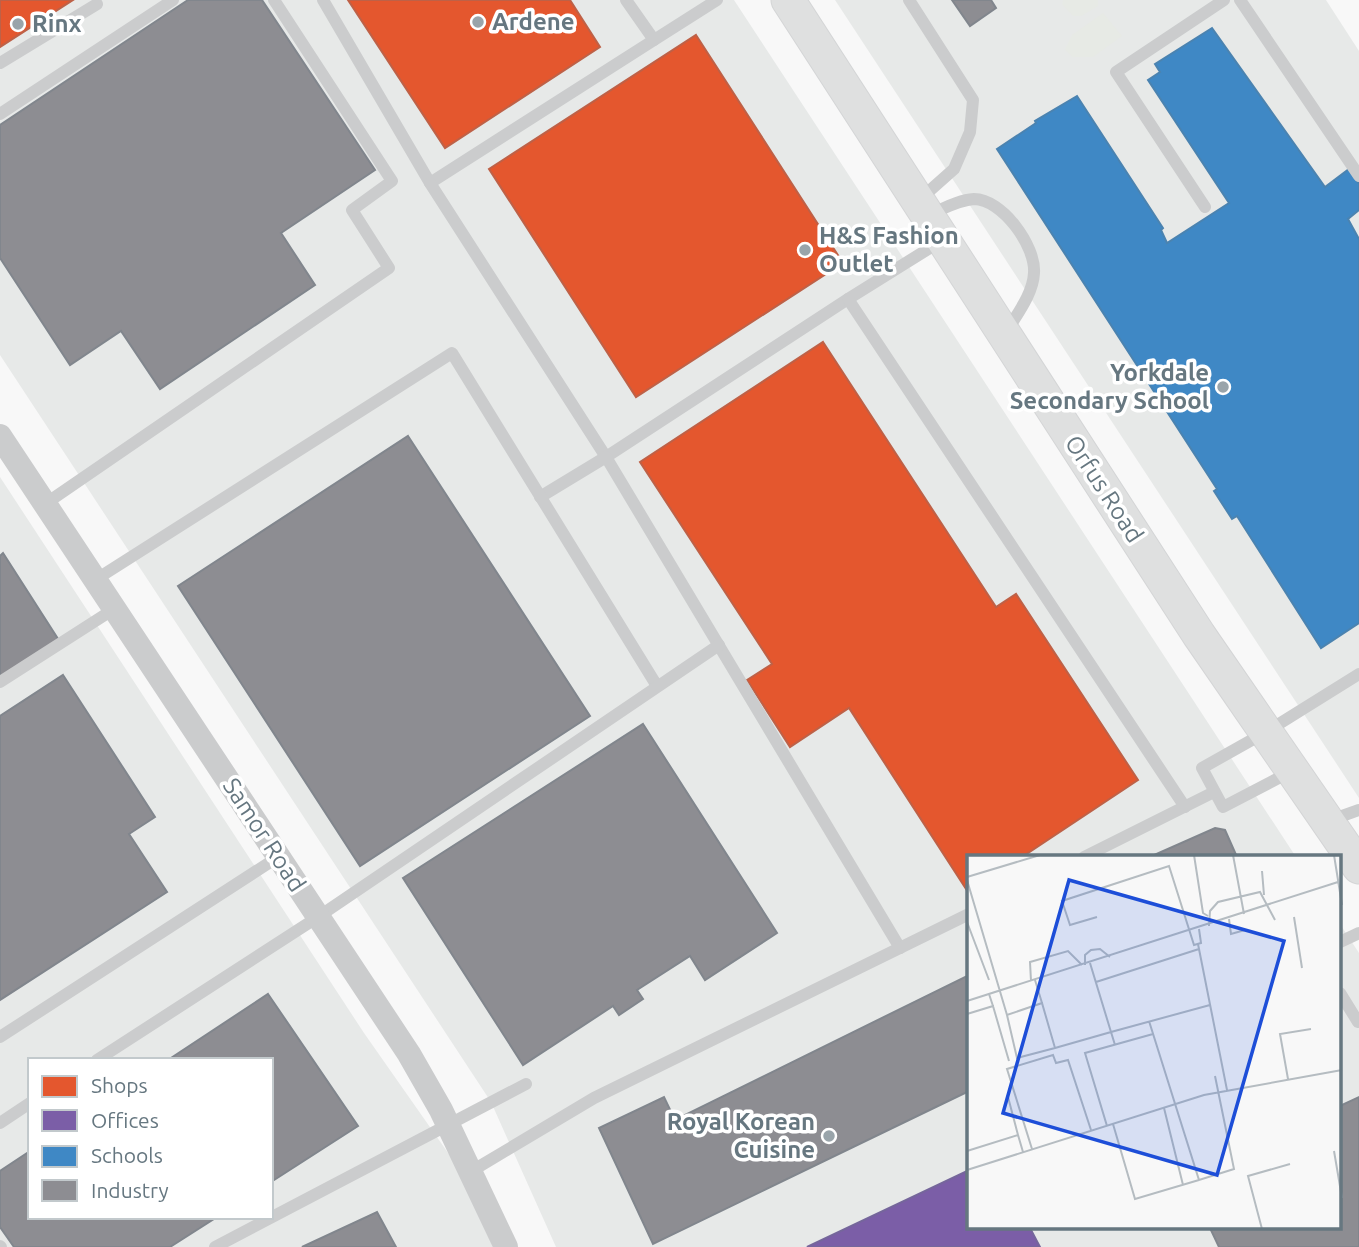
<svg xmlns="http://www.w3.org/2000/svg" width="1359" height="1247" font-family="Ubuntu,sans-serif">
<rect width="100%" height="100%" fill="#f8f8f8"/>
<!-- built -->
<g fill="#e7e9e8" fill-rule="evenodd">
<polygon points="0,0 734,0 1296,857 969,857 969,1228 1340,1228 1340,924 1359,953 1359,1247 556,1247 491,1102 0,355"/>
<polygon points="835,0 1326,0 1359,51 1359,798"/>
<path d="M0,477L364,1033L453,1160L493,1247H0ZM30,1060H271V1217H30Z"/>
</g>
<!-- green -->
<g fill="#e7eae5">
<polygon points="1063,0 1098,0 1098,6 1081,16 1073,16 1062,4"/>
<polygon points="1103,13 1122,36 1093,57 1072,57 1065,49 1072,35"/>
</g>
<!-- shops -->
<g fill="#e4572e" stroke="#be6147" stroke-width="2">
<polygon points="0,0 73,0 0,47"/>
<polygon points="348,0 570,0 600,47 445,148"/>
<polygon points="696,35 843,263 636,397 489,169"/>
<polygon points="823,342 996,607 1016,594 1138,780 1022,857 969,857 968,892 849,708 790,747 747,680 772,664 640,462"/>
</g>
<!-- offices -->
<polygon fill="#7b5ea7" stroke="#75669b" stroke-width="2" points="969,1170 969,1228 1030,1228 1040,1247 807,1247"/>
<!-- schools -->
<polygon fill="#3f88c5" stroke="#4b83b0" stroke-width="2" points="1212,28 1325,187 1349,169 1359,184 1359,210 1348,219 1359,239 1359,623 1321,648 1237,516 1232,519 1214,491 1217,489 997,149 1036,123 1035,121 1077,96 1163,228 1161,230 1167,243 1229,203 1148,80 1160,72 1155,64"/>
<!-- industry -->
<g fill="#8d8d92" stroke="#81868d" stroke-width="2">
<polygon points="188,0 262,0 375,170 281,233 315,285 160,389 121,331 70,365 0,258 0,125"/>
<polygon points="952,0 991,0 996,8 970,26"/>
<polygon points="408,436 590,716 360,866 178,586"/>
<polygon points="3,553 60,642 0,680 0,556"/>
<polygon points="63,675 155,817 129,834 167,892 0,1000 0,716"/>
<polygon points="643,724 777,933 705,980 690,956 637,990 643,999 619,1015 613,1006 523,1065 403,878"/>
<polygon points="1215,828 1225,830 1237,857 1152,856"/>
<polygon points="969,975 969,1091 653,1244 599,1128 664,1097 675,1120"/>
<polygon points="268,994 358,1126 271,1182 271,1060 168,1060"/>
<polygon points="1359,1097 1359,1247 1219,1247 1210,1228 1340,1228 1340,1106"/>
<polygon points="30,1151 30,1217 217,1217 170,1247 14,1247 0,1227 0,1171"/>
<polygon points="377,1212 396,1247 302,1247"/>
</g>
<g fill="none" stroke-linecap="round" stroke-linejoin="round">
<!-- secondary casing -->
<g stroke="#d4d5d6" stroke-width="35">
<polyline id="secondary" points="788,0 1199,635 1359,867"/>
</g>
<!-- lane -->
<g stroke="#cbcccd" stroke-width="12">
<polyline points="323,0 430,183 654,40"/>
<polyline points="626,0 654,40 717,0"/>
<polyline points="909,0 973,100 970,132 954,169 918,201"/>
<polyline points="1240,0 1359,176"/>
<polyline points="0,63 97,4"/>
<polyline points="0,114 173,0"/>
<polyline points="430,183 606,457 848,299 941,241"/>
<polyline points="1205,207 1116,72 1224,0"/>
<path d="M928,215C943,209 958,200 974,199C1002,199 1036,246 1034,273C1033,294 1017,314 1007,331"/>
<polyline points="848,299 1185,807"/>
<polyline points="540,497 606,457 900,948"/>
<polyline points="45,504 389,268 352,210 392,181 274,0"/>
<polyline points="95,580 452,353 657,686"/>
<polyline points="0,682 114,609"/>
<polyline points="1292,771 1223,807 1202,768 1266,732 1359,674"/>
<polyline points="1328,821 1359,810"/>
<polyline points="1084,857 1214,792"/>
<polyline points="1340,942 1359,933"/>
<polyline points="1340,993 1358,1022"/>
<polyline points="0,1037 278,857"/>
<polyline points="97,1060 318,917 719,645"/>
<polyline points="0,1123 30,1103"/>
<polyline points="470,1172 594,1098 969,914"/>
<polyline points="0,1246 1,1247"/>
<polyline points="215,1247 526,1084"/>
</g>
<!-- street -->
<polyline stroke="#cbcccd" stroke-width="24" points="0,436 409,1054 441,1110 506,1247"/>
<!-- secondary -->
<use href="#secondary" stroke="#dfe0e0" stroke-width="33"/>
</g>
<!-- markers -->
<g fill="#99a4aa" stroke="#fff" stroke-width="2.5">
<circle cx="478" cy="22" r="7"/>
<circle cx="18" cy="24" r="7"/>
<circle cx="805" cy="250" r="7"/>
<circle cx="1223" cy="387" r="7"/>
<circle cx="829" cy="1136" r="7"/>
</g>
<g text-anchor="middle" stroke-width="7" stroke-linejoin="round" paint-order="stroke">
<!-- poi labels -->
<g font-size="24" font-weight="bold" fill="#667780" stroke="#fff" text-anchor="start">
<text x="492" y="30">Ardene</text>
<text x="32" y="32">Rinx</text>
<text x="819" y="244">H&amp;S Fashion<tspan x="819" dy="28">Outlet</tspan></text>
<text x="1209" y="381" text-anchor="end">Yorkdale<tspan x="1209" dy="28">Secondary School</tspan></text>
<text x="815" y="1130" text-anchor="end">Royal Korean<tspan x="815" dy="28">Cuisine</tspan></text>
</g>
<!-- street labels -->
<g font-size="24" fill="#667780" stroke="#fff">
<text transform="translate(1104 489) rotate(57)" y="8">Orfus Road</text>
<text transform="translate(264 835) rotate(57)" y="8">Samor Road</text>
</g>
</g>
<!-- overview -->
<g transform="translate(967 855)">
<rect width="374" height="374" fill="#f8f8f8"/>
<path fill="none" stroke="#b5bcc1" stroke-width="2" d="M227,0L236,58L241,61M266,0L277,59M367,0L375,50M295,16L297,40M0,22L73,0M0,25L40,160L75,148L68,125M130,62L103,70L95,46L202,11L227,90L234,88L232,74M327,62L335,113M262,64L264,79L278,75M0,67L22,125M242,71L243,56L251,47L293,37L308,65M231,89L260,235M118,110V100L124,95L133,94L143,102M64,126L63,107L101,96L115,110M129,127L232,94M0,146L371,27M26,151L42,206M0,159L26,151L22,139M40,160L50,203L88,193L75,148M182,166L232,325L267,314L248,221M148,190L144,177L243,150M88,193L144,177L123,108M321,224L313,179L344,174M41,242L51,280M197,253L216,330M146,269L168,344L232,325M140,271L118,198L186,179M65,294L40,214L86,200L89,208L101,205L124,275M0,296L51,280L56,297M367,296L375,343M0,315L237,240L375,215M295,374L281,321L323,309"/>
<path fill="#1d4ed8" fill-opacity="0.15" stroke="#1d4ed8" stroke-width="3.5" d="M102,25L317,86L250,320L36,258Z"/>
<rect width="374" height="374" fill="none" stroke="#667780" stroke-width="3.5"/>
</g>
<!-- legend -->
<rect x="28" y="1058" width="245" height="161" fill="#ffffff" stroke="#c2c9cc" stroke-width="2"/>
<rect x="42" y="1076" width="35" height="21" fill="#e4572e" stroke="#c2c9cc" stroke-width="2"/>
<text x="91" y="1093" font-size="21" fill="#667780">Shops</text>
<rect x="42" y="1110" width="35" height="21" fill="#7b5ea7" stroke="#c2c9cc" stroke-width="2"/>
<text x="91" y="1128" font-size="21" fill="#667780">Offices</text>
<rect x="42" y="1146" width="35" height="21" fill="#3f88c5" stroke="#c2c9cc" stroke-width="2"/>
<text x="91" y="1163" font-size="21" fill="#667780">Schools</text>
<rect x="42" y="1180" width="35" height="21" fill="#8d8d92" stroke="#c2c9cc" stroke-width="2"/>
<text x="91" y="1198" font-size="21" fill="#667780">Industry</text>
</svg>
